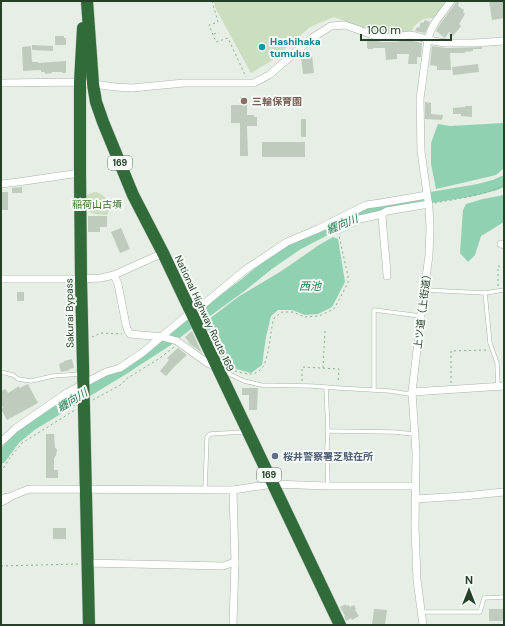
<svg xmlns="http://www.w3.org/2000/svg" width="505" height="626" font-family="'DM Sans','Noto Sans JP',sans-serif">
<rect width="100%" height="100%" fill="#e6eee5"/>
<!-- green -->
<g fill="#cbdebf">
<polygon points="213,1 447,1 438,14 432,18 423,19 414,26 412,31 387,34 369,30 334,17 310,27 271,61 251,73 217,11"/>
<path d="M95,192C106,194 113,205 107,215C90,215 84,212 87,195L91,193Z"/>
</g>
<!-- water -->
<g fill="#8fd1b1">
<polygon points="504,123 504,168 496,175 436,189 431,164 431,143 438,124 450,126"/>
<polygon points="504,195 504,222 481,236 475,255 468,262 460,253 463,210 466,204 483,199"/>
<polygon points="333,237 338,239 345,282 332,307 318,314 305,315 292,310 278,310 271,316 266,337 262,365 251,373 229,367 225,365 204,323 238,297 283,270 319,245"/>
</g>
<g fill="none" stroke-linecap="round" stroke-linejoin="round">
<!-- river -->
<g stroke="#8fd1b1" stroke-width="11">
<polyline points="202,315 242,286 268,265 297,245 341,222 369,211 404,202 476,190 495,185 504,181"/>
<polyline points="1,458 15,439 32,425 127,367 167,341 190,323"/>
</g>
</g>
<!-- building -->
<g fill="#bfccbd">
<polygon points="456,1 459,3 458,6 464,10 463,12 465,14 459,24 461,26 453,36 449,32 445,38 436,31 440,24 455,4"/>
<polygon points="489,1 504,1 504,18 492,20"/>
<polygon points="425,20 430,22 425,33 415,31 417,27 419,28 421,22 423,23"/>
<polygon points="55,36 64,36 64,38 66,38 66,45 55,45"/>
<polygon points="367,40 372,40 382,42 395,42 409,40 422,43 421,57 417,57 417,64 408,64 409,54 397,54 397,59 386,60 385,48 373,48 373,49 368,49 368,48 367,48"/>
<polygon points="32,45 53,46 53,51 32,50"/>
<polygon points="31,46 32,62 38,62 38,63 66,61 66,73 62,73 62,72 52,72 52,73 45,74 45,72 41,72 41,70 23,71 22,47"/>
<polygon points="432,46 446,48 482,47 482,49 473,49 473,51 465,52 465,53 450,53 451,70 437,70 437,66 430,65"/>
<polygon points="312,55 314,73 303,74 301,57"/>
<polygon points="478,64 479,72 453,75 452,67"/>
<polygon points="240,97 247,97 247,115 254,115 254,117 257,117 257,126 247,126 248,156 240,156 240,123 231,123 231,105 241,105"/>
<polygon points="425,102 431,103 431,114 443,115 442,120 425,119"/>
<polygon points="465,106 472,106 472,117 461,116 461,114 453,114 453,108 465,107"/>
<rect x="301" y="119" width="5" height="18"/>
<rect x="262" y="142" width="43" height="15"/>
<polygon points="22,187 22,193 12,193 12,188"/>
<polygon points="1,192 8,192 8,210 2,210 2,208 1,208"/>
<polygon points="88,216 107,216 107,227 100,227 100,232 88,232"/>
<polygon points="121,228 130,249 120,253 111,232"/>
<rect x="17" y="292" width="7" height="9"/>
<polygon points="192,331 202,353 190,344 185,337"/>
<polygon points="178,348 187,355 175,366 166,376 160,371 169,360 167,358"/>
<polygon points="72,359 74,368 69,369 70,370 61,372 59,364 64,362 64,361"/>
<polygon points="28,384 38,403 7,420 1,409 3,408 1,403 1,391 5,389 8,393 19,386 20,388"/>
<polygon points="242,388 258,388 257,410 249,410 249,395 242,395"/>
<polygon points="46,434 54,434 55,448 57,449 56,456 55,456 55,458 54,458 54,470 58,470 58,478 46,478"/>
<rect x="53" y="528" width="13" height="11"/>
<polygon points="346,604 346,606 348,605 350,607 354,605 356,609 355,610 359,616 352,620 351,618 346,621 344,616 345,616 340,607"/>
<polygon points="374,609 387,610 385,625 372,625"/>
<rect x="489" y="609" width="15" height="12"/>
</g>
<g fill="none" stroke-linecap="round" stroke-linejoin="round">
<!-- lane casing -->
<g stroke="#a8b6a8" stroke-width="4.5">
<g id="lane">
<polyline points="424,290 485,293 504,290"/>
<polyline points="485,293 490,343 497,363 498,386"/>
<polyline points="223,371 244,381 261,385 311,386 338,388 390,391 409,394 411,392"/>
<polyline points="1,372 13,375 18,379 31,381 53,376 81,374"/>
<polyline points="326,387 328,431 327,448 328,486"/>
<polyline points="374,390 374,310 421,316"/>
<polyline points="328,431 393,432 415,434"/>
<polyline points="205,489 207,437 210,434 244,432"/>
<polyline points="421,612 480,612 484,598 504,597"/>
</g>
</g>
<!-- street casing -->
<g stroke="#a8b6a8" stroke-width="8">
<g id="street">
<polyline points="1,83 80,82 115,87 132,88 184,83 254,83 269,75 312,38 331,26 345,25 373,35 382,37 395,37 409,35 416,36 433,41 446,43 474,43 504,41"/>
<polyline points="1,184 18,182 80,173"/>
<path d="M382,214C383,235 386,255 387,276"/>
<polyline points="338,230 360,219 382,214 387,211 429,204"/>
<polyline points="501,244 504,245"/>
<polyline points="114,275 118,284 126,325 128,331 130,334 163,337 177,341 206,362 217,368"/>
<polyline points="1,279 81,279 101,278 114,275 163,253"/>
<polyline points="412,392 504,386"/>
<polyline points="1,442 16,428 68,392 106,372 120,368 142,353 191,312 205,303 245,270 287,242 318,229 366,205 380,203 427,195"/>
<polyline points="233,490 235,562 233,625"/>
<polyline points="7,498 29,489 233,490 273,484 328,486 415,486"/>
<polyline points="415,499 463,496 504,492"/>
<polyline points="87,563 223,566 235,562"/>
<polyline points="423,625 417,580 415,526 416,453 412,392 421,316 429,255 430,229 429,208 421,151 420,99 428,39 431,30 436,21 451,1"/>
</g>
</g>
<!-- secondary casing -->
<g stroke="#a4b9a5" stroke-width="10">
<polyline id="secondary" points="1,501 7,498"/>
</g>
<!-- highway casing -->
<g stroke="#c2cac3" stroke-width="13">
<g id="highway">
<polyline points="87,1 93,84 96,102 103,122 133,195 163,253 340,625"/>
<polyline points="83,28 80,82 80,173 81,279 89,625"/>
</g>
</g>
<!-- path -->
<g stroke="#86b188" stroke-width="1" stroke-dasharray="2 3" stroke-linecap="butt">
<polyline points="212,1 218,22 209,25 216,42 228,38 246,77"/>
<polyline points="214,34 219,32"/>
<path d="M435,203C455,199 487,195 504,185"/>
<polyline points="105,207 110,207"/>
<polyline points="498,286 498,266 504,267"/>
<polyline points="92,337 101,333 122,334"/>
<polyline points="323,368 325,331"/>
<path d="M235,371C240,372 246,374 251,374C255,374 260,371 262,368C268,362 271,331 273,321L275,317L282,312H292L305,317L319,316L334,309L348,283V276L339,236"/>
<polyline points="302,381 302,367 339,369 338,383"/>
<polyline points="451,383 451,351 488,350"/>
<polyline points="93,400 122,384 126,379 160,358 174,347"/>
<polyline points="1,472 9,459 22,443 75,410"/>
<polyline points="1,566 78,564"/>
</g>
<!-- lane -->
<use href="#lane" stroke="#fff" stroke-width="3.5"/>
<!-- street -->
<use href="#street" stroke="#fff" stroke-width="7"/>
<!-- secondary -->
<use href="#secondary" stroke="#fff" stroke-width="9"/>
<!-- highway -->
<use href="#highway" stroke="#316b39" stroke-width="12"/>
</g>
<!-- markers -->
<circle fill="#0f9aa8" stroke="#f6faf6" stroke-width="1.5" cx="262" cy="47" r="4"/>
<circle fill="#8d6e63" stroke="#f6faf6" stroke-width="1.5" cx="244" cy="101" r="4"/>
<circle fill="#5c6f8a" stroke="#f6faf6" stroke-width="1.5" cx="275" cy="456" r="4"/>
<g text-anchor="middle" stroke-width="4" stroke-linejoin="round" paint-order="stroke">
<!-- shield labels -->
<g fill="#f6faf6" stroke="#637865" stroke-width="1">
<rect x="108" y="156" width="24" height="14" rx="3"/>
<rect x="257" y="468" width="24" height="14" rx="3"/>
</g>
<g font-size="9" font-weight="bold" fill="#244027">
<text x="120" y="166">169</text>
<text x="269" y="478">169</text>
</g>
<!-- culture labels -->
<g font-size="10" font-weight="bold" fill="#0d838f" stroke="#f6faf6" text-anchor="start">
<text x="270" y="45">Hashihaka<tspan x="270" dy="12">tumulus</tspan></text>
</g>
<!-- education labels -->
<g font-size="10" font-weight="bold" fill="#785e54" stroke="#f6faf6" text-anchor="start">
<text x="252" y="105">三輪保育園</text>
</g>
<!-- park labels -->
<g font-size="10" fill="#41762f" stroke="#f6faf6">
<text x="97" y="208">稲荷山古墳</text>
</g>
<!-- street labels -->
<g font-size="10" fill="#244027" stroke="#f6faf6">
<text transform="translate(422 309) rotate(-83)" y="4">上ツ道（上街道）</text>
<text transform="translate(69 313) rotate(-91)" y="4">Sakurai Bypass</text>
<text transform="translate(205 313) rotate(65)" y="4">National Highway Route 169</text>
</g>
<!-- service labels -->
<g font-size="10" font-weight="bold" fill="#4e5e75" stroke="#f6faf6" text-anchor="start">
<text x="283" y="460">桜井警察署芝駐在所</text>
</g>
<!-- water labels -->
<g font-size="11" font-style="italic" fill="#1f7b4f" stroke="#f6faf6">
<text transform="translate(342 224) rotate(-22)" y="4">纒向川</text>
<text x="310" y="290">西池</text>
<text transform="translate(72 400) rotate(-31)" y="4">纒向川</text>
</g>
</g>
<!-- border -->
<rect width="505" height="626" fill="none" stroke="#244027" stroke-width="4"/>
<!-- north arrow -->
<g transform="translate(469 590)" stroke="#f6faf6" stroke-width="3" paint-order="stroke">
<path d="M0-3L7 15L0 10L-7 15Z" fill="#244027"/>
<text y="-6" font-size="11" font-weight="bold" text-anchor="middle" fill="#244027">N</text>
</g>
<!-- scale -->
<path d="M361 34v6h90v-6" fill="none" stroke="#244027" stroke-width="2"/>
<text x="367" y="34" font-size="12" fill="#244027" stroke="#f6faf6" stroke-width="3" paint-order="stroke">100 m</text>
</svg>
